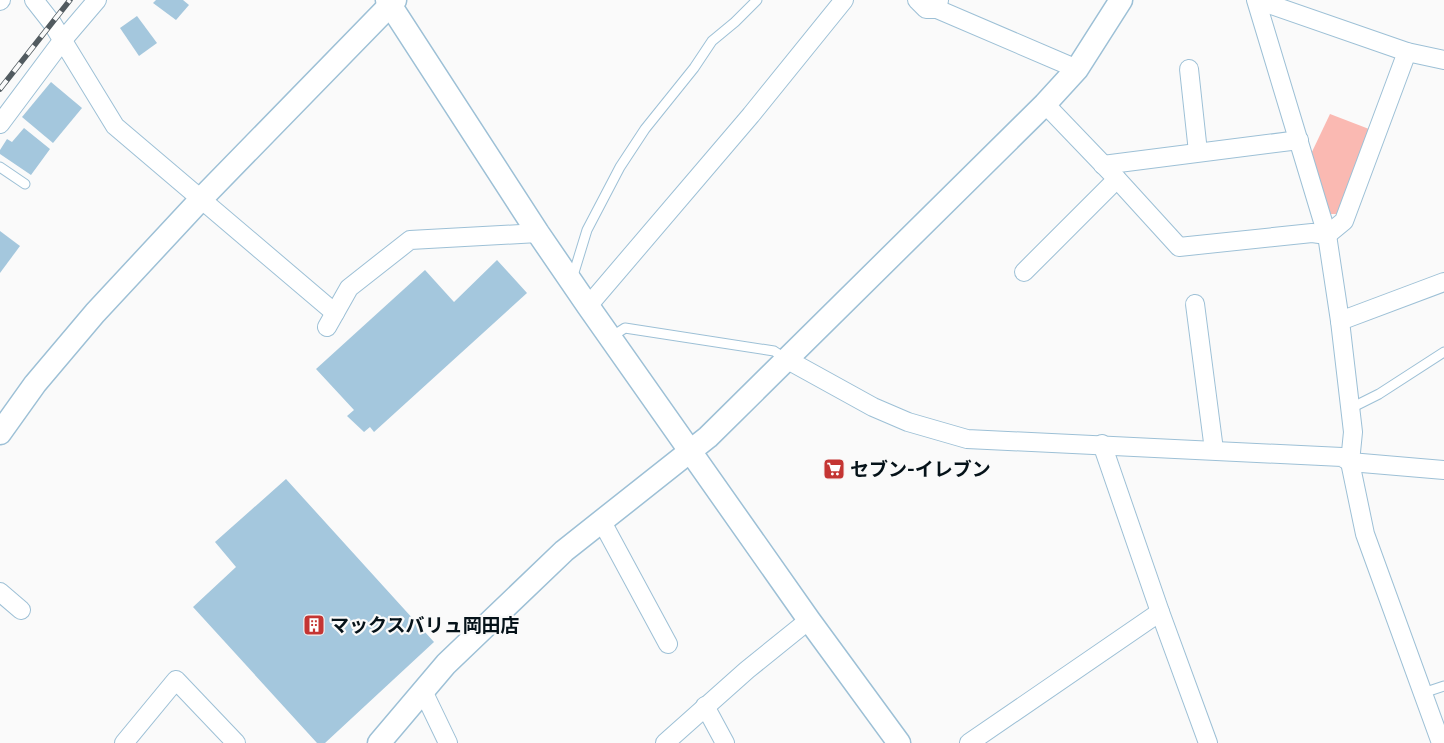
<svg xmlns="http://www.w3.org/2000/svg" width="1444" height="743" font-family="Figtree,'Noto Sans JP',sans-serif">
<rect width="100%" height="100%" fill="#fafafa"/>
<!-- green -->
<polygon fill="#fab9b2" points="1330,114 1369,129 1338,214 1325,214 1310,156"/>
<!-- building -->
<g fill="#a4c7dd">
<polygon points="156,0 183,0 189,5 176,20 153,3"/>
<polygon points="137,16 157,43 139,56 120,28"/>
<polygon points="51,82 82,108 53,143 22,117"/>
<polygon points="24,128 50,149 31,175 0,154 0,150 7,139 12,142"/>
<polygon points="0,231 20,246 0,273"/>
<polygon points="497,260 527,293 374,432 370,427 364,432 347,416 354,410 316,369 425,270 454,302"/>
<polygon points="286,479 434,642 325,743 317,743 193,607 236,567 215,542"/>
</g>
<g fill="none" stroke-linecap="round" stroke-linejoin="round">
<!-- service casing -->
<g stroke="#9dc0d6" stroke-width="11">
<g id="service">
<polyline points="0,167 25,184"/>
<polyline points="572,279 587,230 620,167 645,129 694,68 712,41 735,22 757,0"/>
<polyline points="611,337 625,328 774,351 786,359"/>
<polyline points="1351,408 1379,394 1444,352"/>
<polyline points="1423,693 1444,686"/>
</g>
</g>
<!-- minor casing -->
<g stroke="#9dc0d6" stroke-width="20">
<g id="minor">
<polyline points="34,0 52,23 115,126 335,313"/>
<polyline points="917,0 926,9 937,9 939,0"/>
<polyline points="1256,0 1327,235 1340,321 1353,432 1350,462 1365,534 1441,743"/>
<polyline points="1257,0 1407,52 1444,60"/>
<polyline points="0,1 1,0"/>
<polyline points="937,9 1077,69"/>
<polyline points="1189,69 1198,152"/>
<polyline points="1045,104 1117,179 1179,247 1312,233 1327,235 1344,221 1407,52"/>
<polyline points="0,124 62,41 97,0"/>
<polyline points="1103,165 1299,140"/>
<polyline points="1024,272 1117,179"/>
<polyline points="1195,304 1214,450"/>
<polyline points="588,306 751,115 844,0"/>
<polyline points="1340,321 1444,282"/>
<polyline points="327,327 349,288 410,240 538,233"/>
<polyline points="786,359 873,407 908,422 967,439 1342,457 1350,462 1444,470"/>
<polyline points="1102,444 1160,612 1208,743"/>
<polyline points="601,520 668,644"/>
<polyline points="0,592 21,610"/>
<polyline points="423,691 448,743"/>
<polyline points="705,706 725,743"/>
<polyline points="124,743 176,680 236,743"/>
<polyline points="665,743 747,670 809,620"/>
<polyline points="969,743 1160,612"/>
</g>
</g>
<!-- tertiary casing -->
<g stroke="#9dc0d6" stroke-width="25">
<g id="tertiary">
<polyline points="387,0 538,233 588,306 809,620 899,743"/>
<polyline points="0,433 35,384 95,313 202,198 395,0"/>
<polyline points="379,743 446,664 564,551 708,437 1045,104 1077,69 1121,0"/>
</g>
</g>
<!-- service -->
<use href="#service" stroke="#fff" stroke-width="9"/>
<!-- minor -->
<use href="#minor" stroke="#fff" stroke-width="18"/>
<!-- tertiary -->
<use href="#tertiary" stroke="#fff" stroke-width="22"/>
<!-- rail casing -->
<g stroke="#525b60" stroke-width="5.5">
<polyline id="rail" points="0,89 70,0"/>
</g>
<!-- rail -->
<use href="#rail" stroke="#fafafa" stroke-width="4" stroke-dasharray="11" stroke-linecap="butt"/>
</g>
<!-- icons -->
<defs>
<g id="supermarket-square" transform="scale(1.125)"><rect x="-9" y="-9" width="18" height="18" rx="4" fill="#c43533" stroke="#fafafa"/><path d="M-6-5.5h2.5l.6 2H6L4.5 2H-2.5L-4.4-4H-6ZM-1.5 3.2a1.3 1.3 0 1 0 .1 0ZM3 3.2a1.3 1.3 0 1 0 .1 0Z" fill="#fff"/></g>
<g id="building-square" transform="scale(1.125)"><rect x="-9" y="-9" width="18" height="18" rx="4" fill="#c43533" stroke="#fafafa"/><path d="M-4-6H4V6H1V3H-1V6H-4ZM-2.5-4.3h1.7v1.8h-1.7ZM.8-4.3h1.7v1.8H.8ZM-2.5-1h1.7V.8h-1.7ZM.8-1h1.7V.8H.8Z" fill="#fff"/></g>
</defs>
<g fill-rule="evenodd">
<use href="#supermarket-square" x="834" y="469"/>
<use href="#building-square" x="314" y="625"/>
</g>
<g text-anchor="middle" stroke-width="4.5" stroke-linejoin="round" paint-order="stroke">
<!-- poi labels -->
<g font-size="19" font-weight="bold" fill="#051219" stroke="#fafafa" text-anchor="start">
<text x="850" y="476">セブン-イレブン</text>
<text x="330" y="632">マックスバリュ岡田店</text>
</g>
</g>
</svg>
